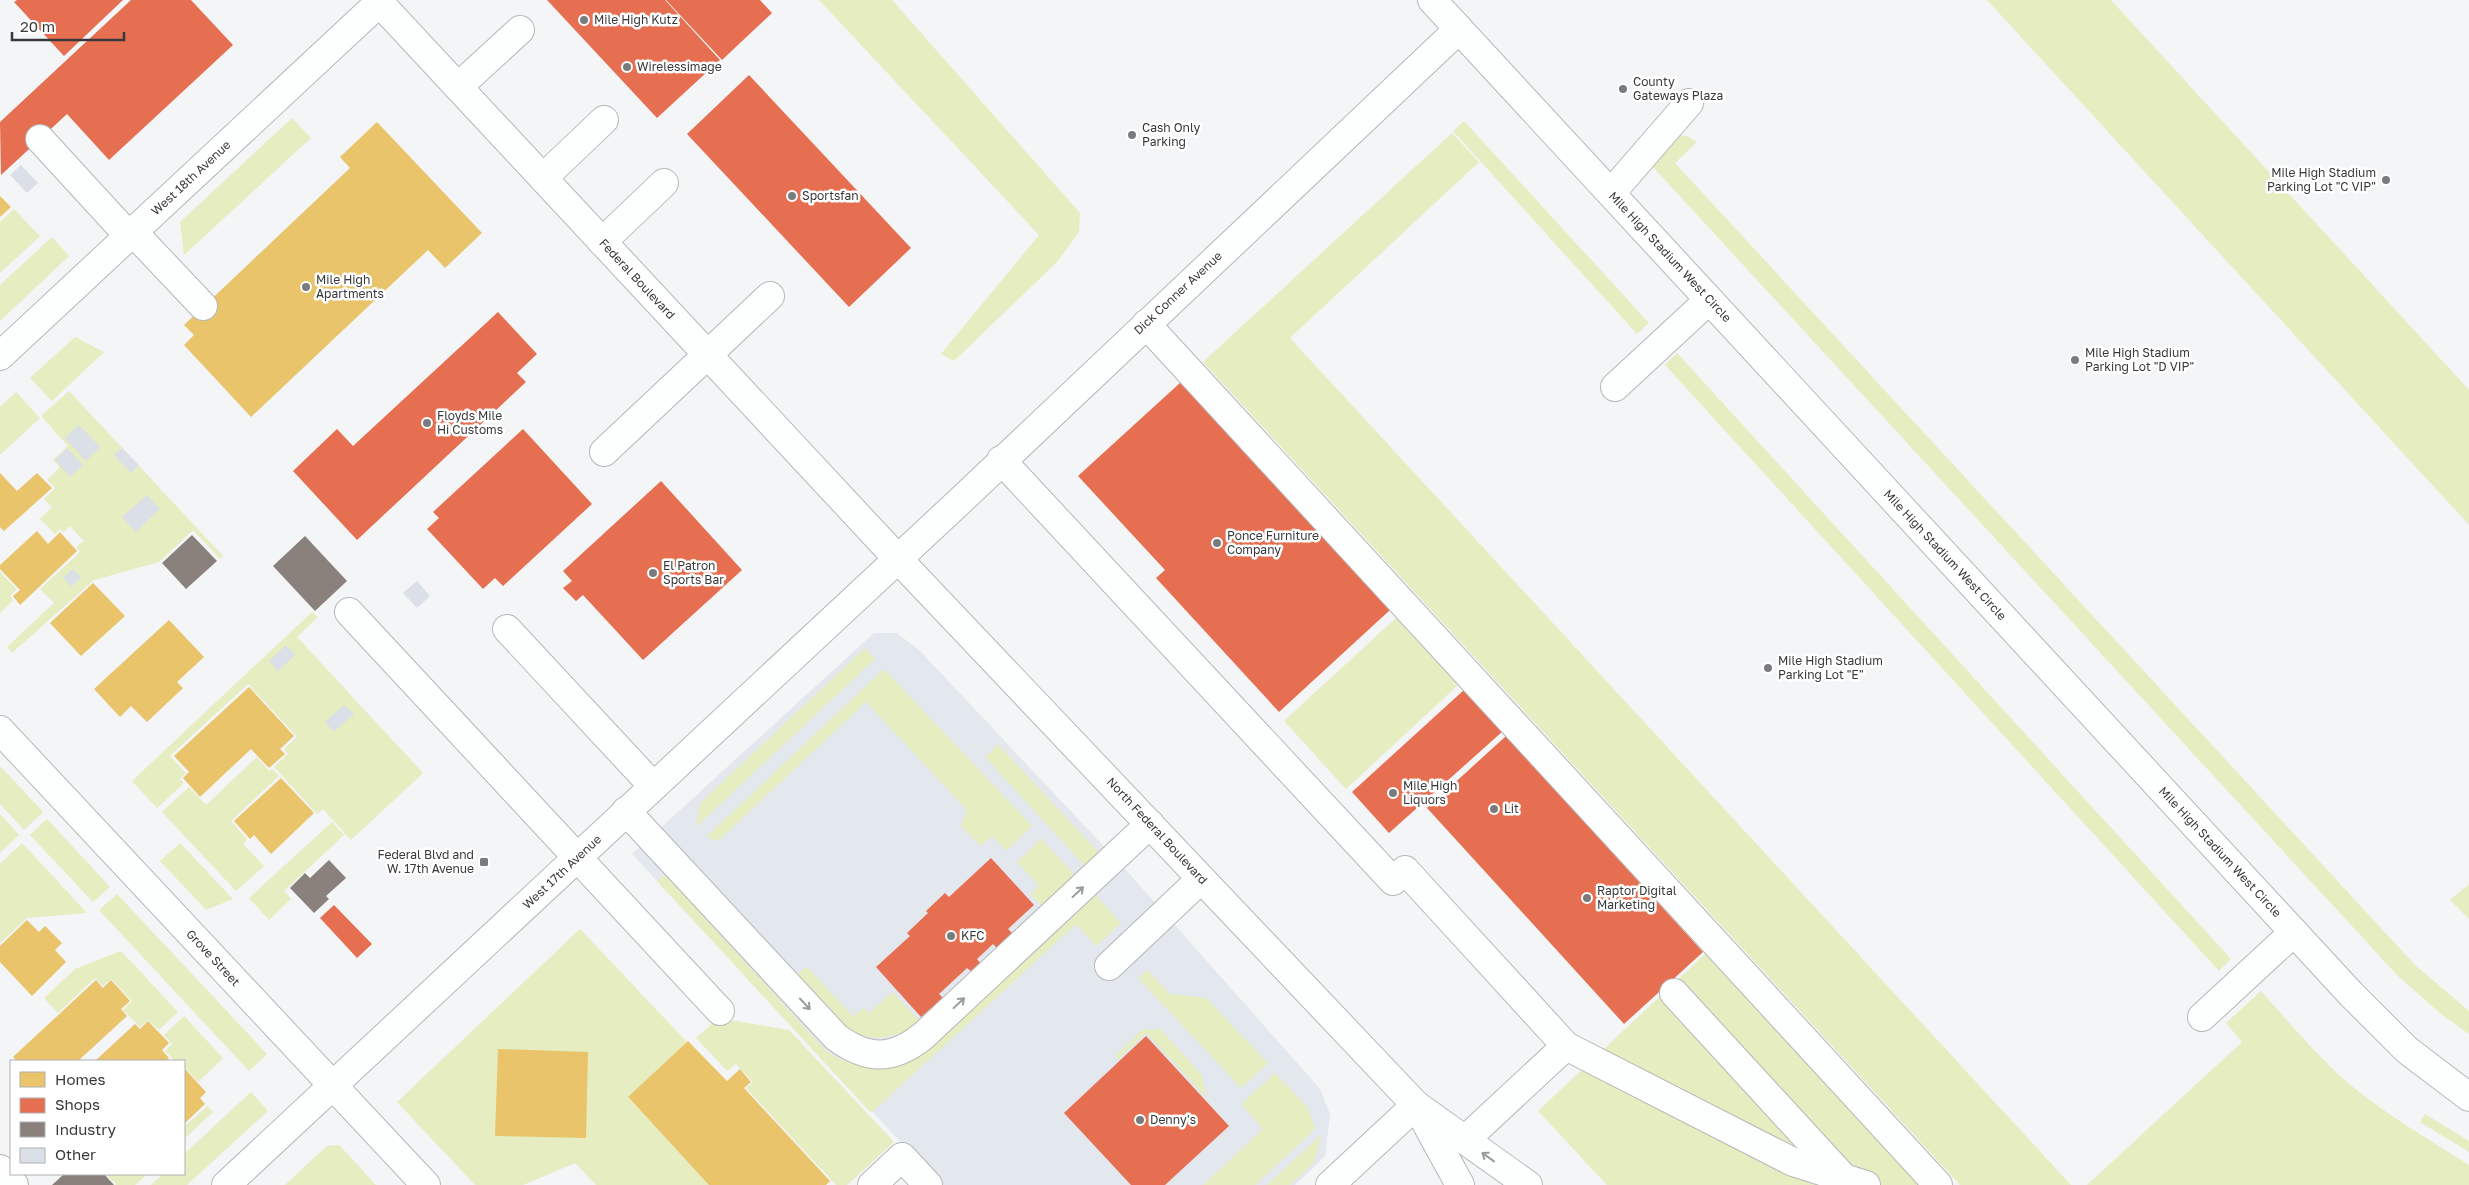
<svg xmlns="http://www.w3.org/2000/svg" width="2469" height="1185" font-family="'Golos Text',sans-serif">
<rect width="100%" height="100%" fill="#f3f5f7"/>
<!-- built -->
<polygon fill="#e3e7ee" points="874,633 897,633 920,651 1127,871 1320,1089 1330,1114 1325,1156 1295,1185 941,1185 632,854"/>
<!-- green -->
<g fill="#e6edc0">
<polygon points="819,0 892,0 1080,213 1079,232 1057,262 954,361 941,354 1039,235"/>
<polygon points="1987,0 2111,0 2469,390 2469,525"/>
<polygon points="292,118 311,138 184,255 180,222"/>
<polygon points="1464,121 1649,323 1637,334 1453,131"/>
<polygon points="1452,133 1479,162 1290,338 2071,1185 1960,1185 1203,362"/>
<polygon points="1679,135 1687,136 1697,142 1675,163 2415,965 2469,1011 2469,1034 2441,1014 2398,976 1653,167"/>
<polygon points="14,209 40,236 0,273 0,222"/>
<polygon points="52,237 69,256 0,321 0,285"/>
<polygon points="75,337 104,352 52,401 30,378"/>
<polygon points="1677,353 2231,959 2219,971 1665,365"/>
<polygon points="69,391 223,556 220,559 193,530 159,562 94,580 12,653 7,647 54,603 40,589 80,552 76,547 84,541 70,526 63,532 60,529 55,534 40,519 52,507 44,499 55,488 47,480 60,467 53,460 68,446 41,416"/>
<polygon points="16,392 40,418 0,455 0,407"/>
<polygon points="0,572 17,589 10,596 13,600 0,613"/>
<polygon points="312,612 318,617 297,637 423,773 351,840 323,809 317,814 274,767 288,754 284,749 297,737 248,684 170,756 186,773 180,779 184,783 157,808 132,781"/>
<polygon points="1396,618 1458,685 1346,789 1284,721"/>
<polygon points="865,648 875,659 696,827 700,803"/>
<polygon points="884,669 1032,826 1006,851 992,836 981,846 961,826 967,810 866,702 718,841 706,837"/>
<polygon points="998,744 1100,854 1086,867 985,757"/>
<polygon points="257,757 269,771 272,769 279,776 231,821 247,839 243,844 264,866 236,891 162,812 189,787 206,805"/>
<polygon points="0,766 43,812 24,830 0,804"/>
<polygon points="0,814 19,835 0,853"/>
<polygon points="47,819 110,887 93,902 30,835"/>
<polygon points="332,822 344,835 284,891 291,899 269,920 249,898"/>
<polygon points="1041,839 1076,876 1042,906 1030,894 1039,886 1017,862"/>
<polygon points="22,843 87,913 27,918 0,943 0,864"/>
<polygon points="180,843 233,899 206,910 160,861"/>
<path d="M665,874L826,1051C844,1062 858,1067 878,1067L1090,889L1121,923L1096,946L1076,924L871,1113L657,881Z"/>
<polygon points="2469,884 2469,919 2450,900"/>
<polygon points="117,894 267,1054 249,1071 99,910"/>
<polygon points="580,929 687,1042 628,1098 710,1185 596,1185 575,1163 523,1185 475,1185 397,1102"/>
<polygon points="121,951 178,1012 159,1030 148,1020 140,1027 123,1010 132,1001 111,979 103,986 95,978 58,1013 44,998 75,969"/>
<polygon points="1706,953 1924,1185 1607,1185 1538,1111"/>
<path d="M807,967L853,1016L863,1008L869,1013L892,992L921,1022C863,1060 834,1022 798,981L799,972Z"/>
<polygon points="1147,970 1170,994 1206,998 1268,1063 1241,1088 1138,978"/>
<path d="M2261,991C2289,1022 2316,1055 2348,1083C2385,1114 2428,1139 2469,1165V1185H2087L2242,1042L2226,1023Z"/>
<polygon points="184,1016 223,1058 198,1082 184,1067 184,1061 175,1061 165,1051 172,1044 164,1035"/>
<polygon points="719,1018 789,1030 894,1142 847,1185 836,1185 746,1088 753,1082 736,1064 727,1071 696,1038"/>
<polygon points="1160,1029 1202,1075 1207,1098 1146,1033 1118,1059 1115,1056 1142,1030"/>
<polygon points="1275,1073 1308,1108 1315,1129 1255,1185 1203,1185 1263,1129 1241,1104"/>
<polygon points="251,1092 268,1111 187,1185 151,1185 163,1174 184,1174 184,1154"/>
<polygon points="207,1106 213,1112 184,1139 184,1127"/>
<polygon points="2425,1114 2469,1141 2469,1152 2420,1122"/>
<polygon points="1322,1134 1314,1162 1290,1185 1267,1185"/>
<polygon points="339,1145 376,1185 285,1185 327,1146"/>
<polygon points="106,1174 147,1174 135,1185 116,1185"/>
</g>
<!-- homes -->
<g fill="#e9c46a">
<polygon points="377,122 482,233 445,268 428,250 251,417 184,345 194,335 184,325 350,168 340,157"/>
<polygon points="0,196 11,207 0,217"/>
<polygon points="0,473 17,491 37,473 52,488 4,531 0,527"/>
<polygon points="37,531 48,544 60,532 77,551 20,605 13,596 20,590 0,569 0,565"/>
<polygon points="93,583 125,616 81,656 50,623"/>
<polygon points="169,620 204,657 177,682 183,688 147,722 131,706 120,717 94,689"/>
<polygon points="249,687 294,736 280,749 285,754 269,768 251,749 200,797 183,778 189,772 174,756"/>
<polygon points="281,778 314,813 271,854 254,835 250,839 234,821"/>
<polygon points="27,920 39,932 45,926 62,943 55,950 66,962 32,996 0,962 0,946"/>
<polygon points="96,980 103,988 111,980 130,1001 121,1009 127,1016 78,1061 17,1061 13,1057"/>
<polygon points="148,1021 169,1043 162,1050 169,1058 165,1061 95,1061 135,1024 140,1029"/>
<polygon points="688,1041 727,1081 740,1069 751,1082 744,1088 830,1181 826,1185 709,1185 628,1097"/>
<polygon points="498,1049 588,1052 586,1138 495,1136"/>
<polygon points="184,1068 206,1092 200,1098 205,1104 184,1124"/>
</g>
<!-- shops -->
<g fill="#e76f51">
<polygon points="17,0 123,0 64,56 14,2"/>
<polygon points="131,0 191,0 233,45 109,160 67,114 1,175 0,122"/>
<polygon points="547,0 665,0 720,60 657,118"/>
<polygon points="666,0 760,0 772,13 722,60"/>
<polygon points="749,75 911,248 849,307 687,134"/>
<polygon points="498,312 537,354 517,373 526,382 357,540 293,471 337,429 353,446"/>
<polygon points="1181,382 1390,610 1279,712 1156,578 1165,570 1078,476"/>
<polygon points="523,429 592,504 503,586 495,578 483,589 427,529 439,518 433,512"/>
<polygon points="661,481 742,570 643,660 583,595 576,601 563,588 572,581 563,571"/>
<polygon points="1465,689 1503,731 1389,833 1352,792"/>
<polygon points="1506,736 1703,952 1624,1024 1427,808"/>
<polygon points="991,858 1034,905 1008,929 1013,934 997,948 993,944 977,959 981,964 972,972 967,968 939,994 943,998 921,1017 876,967 910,936 907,933 928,913 926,911 945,893 949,897"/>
<polygon points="334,905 372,944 357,958 320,918"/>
<polygon points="1146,1036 1229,1126 1165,1185 1131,1185 1064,1113"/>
</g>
<!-- industry -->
<g fill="#8a817c">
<polygon points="192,535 217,561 186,589 162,563"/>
<polygon points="305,536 347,581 315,611 273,566"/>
<polygon points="329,860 346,878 326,896 329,899 314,913 290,888 305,873 310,878"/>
<polygon points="64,1174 104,1174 114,1185 52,1185"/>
</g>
<!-- building -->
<g fill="#dbdfe8">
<polygon points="21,165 38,183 27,193 10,175"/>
<polygon points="79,425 100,447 86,461 65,438"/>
<polygon points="67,448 83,465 70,477 55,460"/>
<polygon points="122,448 139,465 131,473 114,455"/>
<polygon points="147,495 160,509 136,532 122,517"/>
<polygon points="73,569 81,578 71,586 63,578"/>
<polygon points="417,581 430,596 417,608 403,593"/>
<polygon points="286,645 295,655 278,671 269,661"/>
<polygon points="344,705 354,714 334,732 325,722"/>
</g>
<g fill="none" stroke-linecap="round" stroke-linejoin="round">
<!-- minor casing -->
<g stroke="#b5b7b9" stroke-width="30">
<g id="minor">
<polyline points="1432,0 2351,994 2407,1050 2469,1097"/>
<polyline points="458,87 520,30"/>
<polyline points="40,139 129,236"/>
<polyline points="543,178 604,120"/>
<polyline points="1611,193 1689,103"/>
<polyline points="133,232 203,306"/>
<polyline points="602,242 664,183"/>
<polyline points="1146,324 1938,1185"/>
<polyline points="0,356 382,0"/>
<polyline points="1615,387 1709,300"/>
<polyline points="604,452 770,296"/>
<polyline points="1001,460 1393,881 1405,870 1566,1046 1465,1140"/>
<polyline points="349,612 720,1011"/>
<polyline points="507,629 653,786"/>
<polyline points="0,730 426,1185"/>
<path d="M626,811L836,1037C867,1060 892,1061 923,1036L1150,824"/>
<polyline points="1109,966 1201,879"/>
<polyline points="1674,993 1842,1176"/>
<polyline points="2202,1017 2294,932"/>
<polyline points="1566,1046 1793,1162 1866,1185"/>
<polyline points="0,1169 14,1185"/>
<polyline points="226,1185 959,502 1459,29"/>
<polyline points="872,1185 902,1157 928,1185"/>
<polyline points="1330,1185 1416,1105"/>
</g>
</g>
<!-- major casing -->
<g stroke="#b5b7b9" stroke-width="30">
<g id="major">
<polyline points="377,0 897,558 1416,1105 1528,1185"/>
<polyline points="1419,1110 1460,1185"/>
</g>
</g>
<!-- minor -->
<use href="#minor" stroke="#fdfefe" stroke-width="28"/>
<!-- major -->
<use href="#major" stroke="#fdfefe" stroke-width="28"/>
</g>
<!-- one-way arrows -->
<defs><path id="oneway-shaft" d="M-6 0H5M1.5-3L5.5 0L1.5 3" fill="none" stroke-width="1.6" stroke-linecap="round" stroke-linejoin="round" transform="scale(1.25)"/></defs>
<g stroke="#9a9c9c">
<use href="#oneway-shaft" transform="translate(1078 892) rotate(-43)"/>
<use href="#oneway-shaft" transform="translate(959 1003) rotate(-43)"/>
<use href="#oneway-shaft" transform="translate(805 1004) rotate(47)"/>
<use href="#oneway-shaft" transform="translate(1488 1157) rotate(-144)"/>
</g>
<!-- markers -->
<g fill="#797b7d" stroke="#fff" stroke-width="2">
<circle cx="584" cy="20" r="5"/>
<circle cx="627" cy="67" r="5"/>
<circle cx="1623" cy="89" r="5"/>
<circle cx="1132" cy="135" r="5"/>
<circle cx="2386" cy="180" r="5"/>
<circle cx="792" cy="196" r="5"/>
<circle cx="306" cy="287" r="5"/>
<circle cx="2075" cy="360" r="5"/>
<circle cx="427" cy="423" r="5"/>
<circle cx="1217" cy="543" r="5"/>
<circle cx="653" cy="573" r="5"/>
<circle cx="1768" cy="668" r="5"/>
<circle cx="1393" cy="793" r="5"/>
<circle cx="1494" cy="809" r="5"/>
<rect x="479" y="857" width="10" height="10" rx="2.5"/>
<circle cx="1587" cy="898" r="5"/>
<circle cx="951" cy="936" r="5"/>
<circle cx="1140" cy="1120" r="5"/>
</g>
<g text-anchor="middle" stroke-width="5" stroke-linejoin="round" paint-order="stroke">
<!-- poi labels -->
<g font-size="12" fill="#38393b" stroke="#fff" text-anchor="start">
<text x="594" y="24">Mile High Kutz</text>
<text x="637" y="71">Wirelessimage</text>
<text x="1633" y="86">County<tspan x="1633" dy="14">Gateways Plaza</tspan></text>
<text x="1142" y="132">Cash Only<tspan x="1142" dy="14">Parking</tspan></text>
<text x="2376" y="177" text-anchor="end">Mile High Stadium<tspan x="2376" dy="14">Parking Lot "C VIP"</tspan></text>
<text x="802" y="200">Sportsfan</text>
<text x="316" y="284">Mile High<tspan x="316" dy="14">Apartments</tspan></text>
<text x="2085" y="357">Mile High Stadium<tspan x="2085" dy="14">Parking Lot "D VIP"</tspan></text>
<text x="437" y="420">Floyds Mile<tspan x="437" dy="14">Hi Customs</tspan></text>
<text x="1227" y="540">Ponce Furniture<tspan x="1227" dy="14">Company</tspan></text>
<text x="663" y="570">El Patron<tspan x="663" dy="14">Sports Bar</tspan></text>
<text x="1778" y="665">Mile High Stadium<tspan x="1778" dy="14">Parking Lot "E"</tspan></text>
<text x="1403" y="790">Mile High<tspan x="1403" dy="14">Liquors</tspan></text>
<text x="1504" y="813">Lit</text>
<text x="474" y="859" text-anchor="end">Federal Blvd and<tspan x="474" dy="14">W. 17th Avenue</tspan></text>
<text x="1597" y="895">Raptor Digital<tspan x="1597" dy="14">Marketing</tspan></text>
<text x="961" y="940">KFC</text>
<text x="1150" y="1124">Denny's</text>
</g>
<!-- street labels -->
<g font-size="12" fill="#38393b" stroke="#fff">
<text transform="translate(191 178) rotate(-43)" y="4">West 18th Avenue</text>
<text transform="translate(1670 257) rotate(47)" y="4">Mile High Stadium West Circle</text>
<text transform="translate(637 279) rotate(47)" y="4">Federal Boulevard</text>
<text transform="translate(1178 293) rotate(-43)" y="4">Dick Conner Avenue</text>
<text transform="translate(1945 555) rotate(47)" y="4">Mile High Stadium West Circle</text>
<text transform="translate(1157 831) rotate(47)" y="4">North Federal Boulevard</text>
<text transform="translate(2220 852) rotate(47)" y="4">Mile High Stadium West Circle</text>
<text transform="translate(562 872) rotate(-43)" y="4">West 17th Avenue</text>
<text transform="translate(213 958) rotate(47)" y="4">Grove Street</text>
</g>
</g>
<!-- legend -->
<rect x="10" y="1060" width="175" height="115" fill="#ffffff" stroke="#afb0b1"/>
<rect x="20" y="1072" width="25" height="15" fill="#e9c46a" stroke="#afb0b1"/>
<text x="55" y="1085" font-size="15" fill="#38393b">Homes</text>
<rect x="20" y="1098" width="25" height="15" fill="#e76f51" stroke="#afb0b1"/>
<text x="55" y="1110" font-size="15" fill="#38393b">Shops</text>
<rect x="20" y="1122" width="25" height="15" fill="#8a817c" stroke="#afb0b1"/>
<text x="55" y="1135" font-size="15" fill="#38393b">Industry</text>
<rect x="20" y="1148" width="25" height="15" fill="#dbdfe8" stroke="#afb0b1"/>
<text x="55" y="1160" font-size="15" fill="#38393b">Other</text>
<!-- scale -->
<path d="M12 32v8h112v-8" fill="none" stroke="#38393b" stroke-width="2.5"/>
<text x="20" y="32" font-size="15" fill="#38393b" stroke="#ffffff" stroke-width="4" paint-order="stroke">20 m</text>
</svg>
